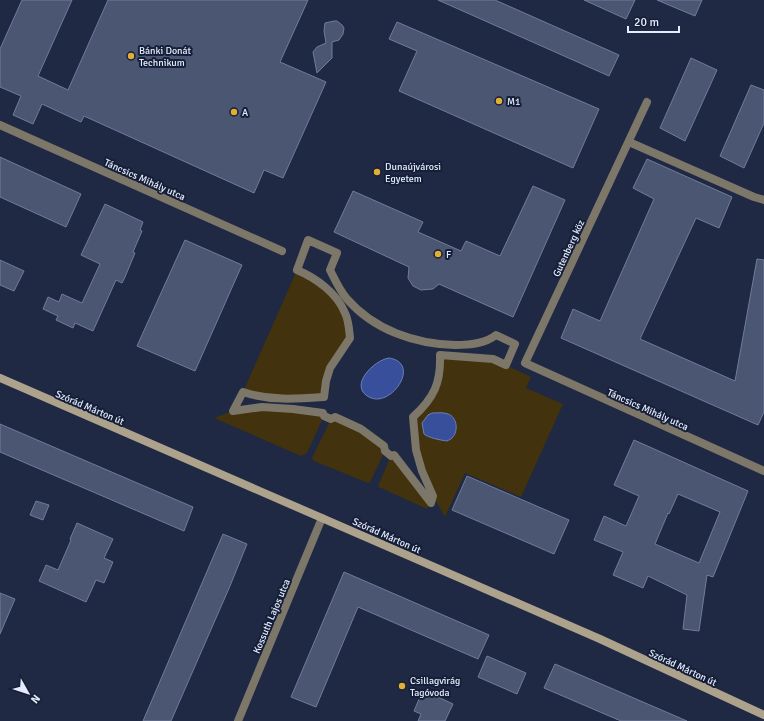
<svg xmlns="http://www.w3.org/2000/svg" width="764" height="721" font-family="Signika,sans-serif">
<rect width="100%" height="100%" fill="#1f2943"/>
<!-- green -->
<g fill="#42320d">
<polygon points="297,270 312,276 341,305 350,338 338,355 324,397 293,399 243,392"/>
<polygon points="440,355 506,365 531,377 526,388 563,404 521,497 465,473 445,517 433,496 422,471 413,417 432,397"/>
<polygon points="262,407 324,416 307,453 301,456 214,418 233,411"/>
<polygon points="331,419 361,429 385,451 370,482 368,483 314,461 312,458"/>
<polygon points="391,456 431,503 427,509 379,487 378,486"/>
</g>
<!-- water -->
<g fill="#38509b" stroke="#6c7fb8">
<path d="M389,358C422,363 391,409 369,397C348,386 374,360 389,358Z"/>
<path d="M432,413C437,413 443,412 448,414C457,417 459,431 452,438C451,439 449,440 447,441C440,440 429,438 424,434L422,423L428,415Z"/>
</g>
<!-- building -->
<g fill="#4b5673" stroke="#707c9b" fill-rule="evenodd">
<polygon points="22,0 72,0 38,76 68,90 108,0 308,0 280,62 326,82 283,178 264,170 254,193 84,116 81,122 42,104 33,124 13,115 21,96 0,87 0,49"/>
<polygon points="438,0 495,0 619,55 609,76"/>
<polygon points="584,0 635,0 626,19"/>
<polygon points="657,0 702,0 695,16"/>
<polygon points="334,21 337,21 342,25 344,28 343,34 339,40 332,42 332,58 317,73 313,52 317,47 326,43 324,31 325,23"/>
<polygon points="397,22 599,109 573,168 399,91 417,51 389,39"/>
<polygon points="691,58 717,70 685,141 660,128"/>
<polygon points="751,85 764,90 764,123 744,168 720,156"/>
<polygon points="0,157 81,194 66,227 0,197"/>
<polygon points="647,159 732,197 719,228 696,218 640,339 735,381 757,259 764,260 764,412 758,425 561,338 573,309 600,321 654,199 633,188"/>
<polygon points="533,186 565,200 513,317 439,284 433,289 421,290 413,286 408,278 409,267 334,232 353,191 423,222 418,232 461,251 466,241 500,256"/>
<polygon points="105,204 143,222 140,230 142,231 133,252 135,253 125,277 122,283 116,280 93,331 75,323 73,328 56,320 58,316 43,309 48,297 59,302 62,294 82,303 100,264 81,255"/>
<polygon points="185,240 242,265 195,371 137,346"/>
<polygon points="0,260 24,271 14,291 0,285"/>
<polygon points="0,424 193,507 184,531 0,452"/>
<path d="M634,440L748,491L713,577L707,575L699,631L683,629L687,595L648,576L643,588L613,575L623,552L594,540L604,516L626,526L639,496L614,485ZM678,494L720,512L699,563L655,544L668,513L669,514Z"/>
<polygon points="467,476 569,520 554,554 452,510"/>
<polygon points="36,501 49,505 43,520 30,515"/>
<polygon points="77,523 113,539 104,558 113,562 104,583 96,580 86,602 39,581 46,565 58,570 71,540 70,539"/>
<polygon points="223,534 247,544 230,586 171,721 143,721"/>
<polygon points="344,572 489,635 478,659 358,607 316,707 291,697"/>
<polygon points="0,593 15,599 0,634"/>
<polygon points="487,656 526,673 517,694 478,677"/>
<polygon points="555,664 687,721 621,721 544,688"/>
<polygon points="423,690 453,704 445,721 418,721 421,714 414,711"/>
</g>
<g fill="none" stroke-linecap="round" stroke-linejoin="round">
<!-- street -->
<g stroke="#7d7769" stroke-width="8">
<polyline points="647,102 525,363 764,471"/>
<polyline points="0,125 282,251"/>
<polyline points="629,142 754,197 764,200"/>
<path d="M308,240L337,253L330,270C335,280 340,291 347,299C374,330 415,344 455,345C469,345 485,344 496,335L515,344L506,365L493,359L440,355C441,383 434,398 413,417L416,450L422,471L433,496L431,503L394,455L391,456L385,451L384,446L361,429L335,417L331,419L324,416L323,413L293,409L262,407L233,411L243,392C270,401 296,399 324,397L326,381L330,368L350,338C349,330 349,321 345,313C337,293 316,278 297,270Z"/>
<polyline points="238,721 322,518"/>
</g>
<!-- secondary -->
<polyline stroke="#ada28c" stroke-width="8" points="0,378 600,639 764,715"/>
</g>
<!-- markers -->
<g fill="#e1af34" stroke="#161f38" stroke-width="1.5">
<circle cx="131" cy="56" r="4"/>
<circle cx="499" cy="101" r="4"/>
<circle cx="234" cy="112" r="4"/>
<circle cx="377" cy="172" r="4"/>
<circle cx="438" cy="254" r="4"/>
<circle cx="402" cy="686" r="4"/>
</g>
<g text-anchor="middle" stroke-width="4" stroke-linejoin="round" paint-order="stroke">
<!-- poi labels -->
<g font-size="10" fill="#e5ecfd" stroke="#161f38" text-anchor="start">
<text x="139" y="54">Bánki Donát<tspan x="139" dy="12">Technikum</tspan></text>
<text x="507" y="105">M1</text>
<text x="242" y="116">A</text>
<text x="385" y="170">Dunaújvárosi<tspan x="385" dy="12">Egyetem</tspan></text>
<text x="446" y="258">F</text>
<text x="410" y="684">Csillagvirág<tspan x="410" dy="12">Tagóvoda</tspan></text>
</g>
<!-- street labels -->
<g font-size="10" fill="#e5ecfd" stroke="#161f38">
<text transform="translate(145 179) rotate(24)" y="4">Táncsics Mihály utca</text>
<text transform="translate(568 248) rotate(-65)" y="4">Gutenberg köz</text>
<text transform="translate(90 407) rotate(23)" y="4">Szórád Márton út</text>
<text transform="translate(648 409) rotate(24)" y="4">Táncsics Mihály utca</text>
<text transform="translate(387 535) rotate(24)" y="4">Szórád Márton út</text>
<text transform="translate(271 616) rotate(-67)" y="4">Kossuth Lajos utca</text>
<text transform="translate(683 667) rotate(25)" y="4">Szórád Márton út</text>
</g>
</g>
<!-- north arrow -->
<g transform="translate(28 693) rotate(129)" stroke="#161f38" stroke-width="3" paint-order="stroke">
<path d="M0-3L7 15L0 10L-7 15Z" fill="#e5ecfd"/>
<text y="-6" font-size="11" font-weight="bold" text-anchor="middle" fill="#e5ecfd">N</text>
</g>
<!-- scale -->
<path d="M628 26v6h51v-6" fill="none" stroke="#e5ecfd" stroke-width="2"/>
<text x="634" y="26" font-size="12" fill="#e5ecfd" stroke="#161f38" stroke-width="3" paint-order="stroke">20 m</text>
</svg>
